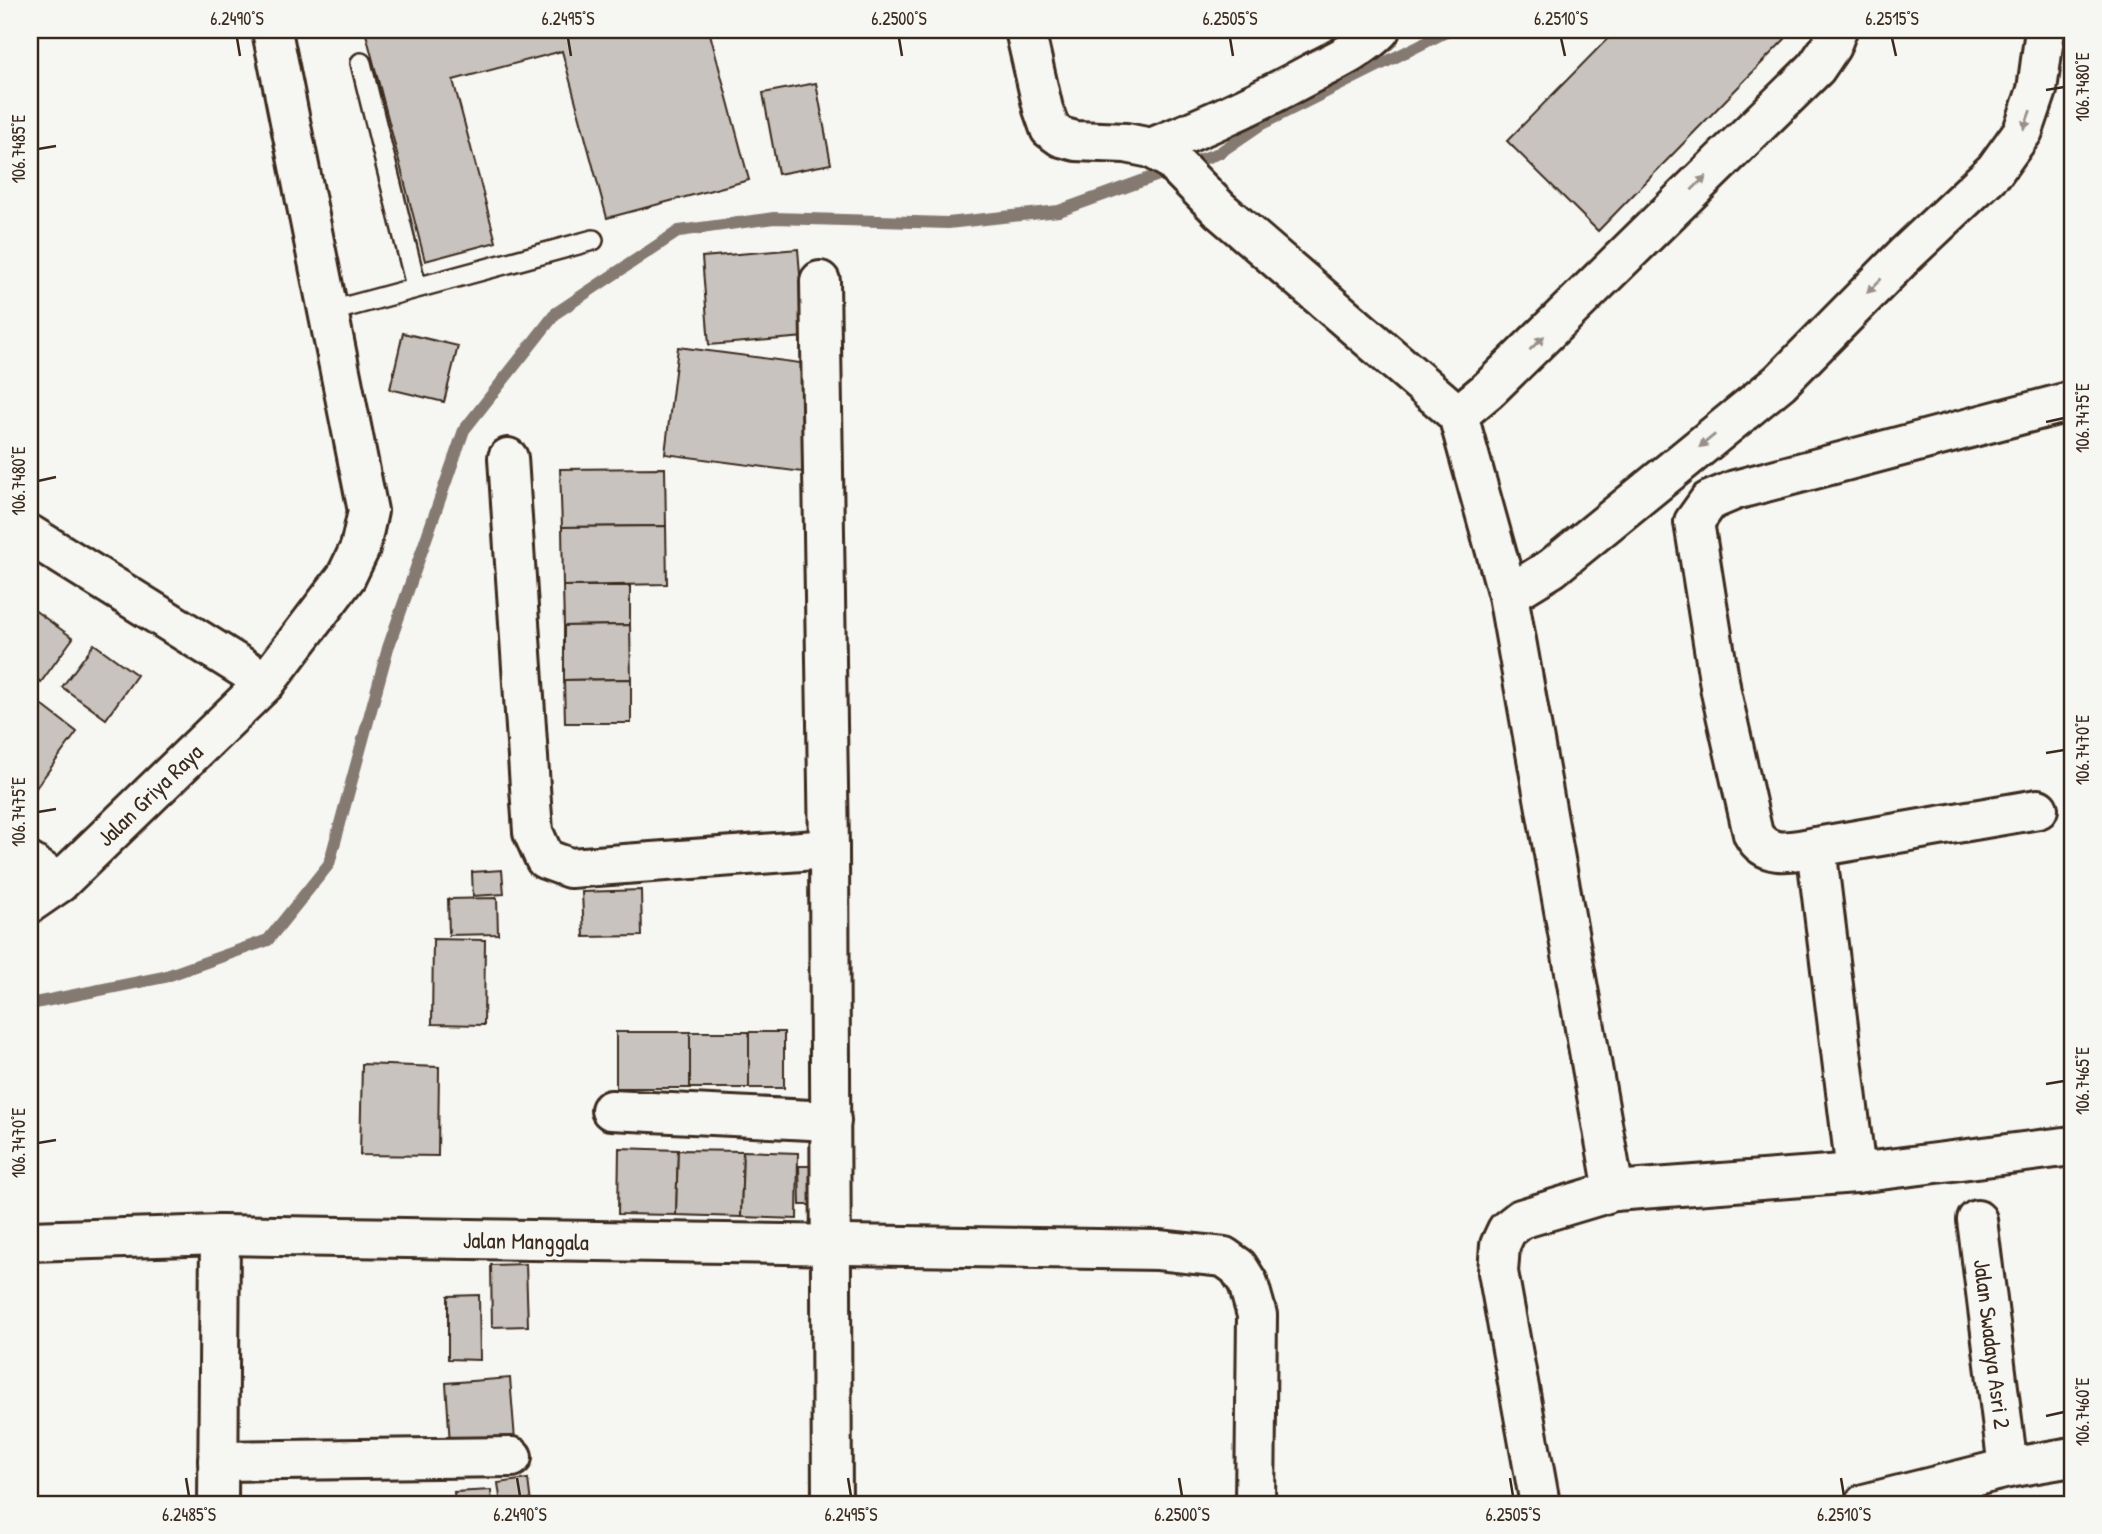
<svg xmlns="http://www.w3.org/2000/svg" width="2102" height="1534" font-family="'Patrick Hand',sans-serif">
<rect width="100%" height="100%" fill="#f6f6f2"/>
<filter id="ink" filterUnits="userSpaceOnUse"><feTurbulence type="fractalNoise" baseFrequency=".0143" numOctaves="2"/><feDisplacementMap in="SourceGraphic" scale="14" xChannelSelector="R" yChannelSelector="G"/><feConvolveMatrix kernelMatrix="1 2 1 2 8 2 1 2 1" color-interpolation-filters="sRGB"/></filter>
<g filter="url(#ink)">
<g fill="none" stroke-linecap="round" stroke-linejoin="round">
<!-- stream -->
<polyline stroke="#857a71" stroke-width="12" points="30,1004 164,977 268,940 329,864 388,648 464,430 556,313 679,231 774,218 948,223 1059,211 1219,153 1260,125 1450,30"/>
</g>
<!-- building -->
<g fill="#c8c3be" stroke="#3b2a1e" stroke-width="2">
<polygon points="365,30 709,30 749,180 607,218 562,51 453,80 496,242 425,261"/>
<polygon points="1616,30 1776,30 1785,39 1598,231 1507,141"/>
<polygon points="816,83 831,164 778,174 763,93"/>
<polygon points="798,249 805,337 709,345 702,257"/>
<polygon points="403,333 458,346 444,402 390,389"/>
<polygon points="678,347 816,365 802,472 665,454"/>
<polygon points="665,468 666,526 562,527 560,469"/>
<polygon points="666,526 667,584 563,586 562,527"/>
<polygon points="563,586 630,586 630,625 564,626"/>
<polygon points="30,607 73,638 41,682 30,674"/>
<polygon points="630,625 631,679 564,680 564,626"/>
<polygon points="94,644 137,675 106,719 62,687"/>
<polygon points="631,679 631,723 565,723 564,680"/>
<polygon points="30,696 77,732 30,796"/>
<polygon points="502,870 504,894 473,896 472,872"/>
<polygon points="641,890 642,936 584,937 582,892"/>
<polygon points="497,898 498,934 449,935 448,899"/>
<polygon points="433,939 485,940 484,1025 432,1024"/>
<rect x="616" y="1032" width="74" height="56"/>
<rect x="690" y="1032" width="59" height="56"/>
<rect x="749" y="1032" width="35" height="56"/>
<polygon points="362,1064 439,1067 438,1156 360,1155"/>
<polygon points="619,1148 678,1150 676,1215 618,1214"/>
<polygon points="678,1150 743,1151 741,1217 676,1215"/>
<polygon points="743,1151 798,1153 797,1219 741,1217"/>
<polygon points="799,1166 823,1166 824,1205 800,1205"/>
<polygon points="526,1264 528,1326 492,1327 491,1265"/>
<polygon points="479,1295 480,1360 448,1359 448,1296"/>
<polygon points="510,1378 515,1440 450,1444 446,1383"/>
<polygon points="528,1479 531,1504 501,1504 498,1483"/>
<polygon points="491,1490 492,1504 455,1504 454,1492"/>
</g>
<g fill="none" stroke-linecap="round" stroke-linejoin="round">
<!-- lane casing -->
<g stroke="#3b2a1e" stroke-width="24">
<g id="lane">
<polyline points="361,63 416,286"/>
<polyline points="328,312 593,240"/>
</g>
</g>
<!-- street casing -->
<g stroke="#3b2a1e" stroke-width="44">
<g id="street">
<polyline points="1025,30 1043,109 1050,129 1061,137 1076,141 1126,143 1151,148 1170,159 1220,210 1458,415 1508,595 1614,1191"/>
<path d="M1151,148C1207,126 1259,102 1312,73C1336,61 1362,49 1380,30"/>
<polyline points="820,281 829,849 832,1504"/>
<polyline points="1458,415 1488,390 1816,68 1831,46 1837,30"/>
<polyline points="508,458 533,832 545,859 570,868 829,849"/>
<polyline points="30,535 266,682"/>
<polyline points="1508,595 1552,568 1780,382 1906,254 1995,170 2023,131 2037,90 2045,30"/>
<polyline points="1816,847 2038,809"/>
<polyline points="30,863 59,883"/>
<polyline points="30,903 59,883 266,682 346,577 360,548 368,511 273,36"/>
<polyline points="611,1110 831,1121"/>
<path d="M1856,1173L1816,847C1792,851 1767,859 1753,834L1721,692L1694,522L1709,501L1735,490L2072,401"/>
<polyline points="1977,1220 2008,1468"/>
<polyline points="30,1241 220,1235 1158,1250 1224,1257 1238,1267 1248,1283 1257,1315 1255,1504"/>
<polyline points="218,1461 512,1457"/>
<polyline points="218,1504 220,1235"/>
<polyline points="1540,1504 1498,1272 1500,1245 1507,1230 1521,1219 1614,1191 1856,1173 2072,1146"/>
<polyline points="1864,1504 2008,1468 2072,1457"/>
</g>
</g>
<!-- lane -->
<use href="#lane" stroke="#f6f6f2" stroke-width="19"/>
<!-- street -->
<use href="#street" stroke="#f6f6f2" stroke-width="38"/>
</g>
<!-- one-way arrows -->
<defs><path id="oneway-solid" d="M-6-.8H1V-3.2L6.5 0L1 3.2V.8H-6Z" transform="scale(1.75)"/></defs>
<g fill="#989088">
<use href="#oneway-solid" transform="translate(2027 120) rotate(110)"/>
<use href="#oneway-solid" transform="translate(1699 183) rotate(-44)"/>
<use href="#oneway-solid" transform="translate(1874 286) rotate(135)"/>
<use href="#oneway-solid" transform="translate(1537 343) rotate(-44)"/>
<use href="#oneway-solid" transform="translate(1707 441) rotate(141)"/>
</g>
</g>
<!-- ticks -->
<path fill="none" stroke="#3b2a1e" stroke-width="2.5" d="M237,38L240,56M568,38L571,56M899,38L902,56M1230,38L1233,56M1561,38L1565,56M1892,38L1896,56M2046,90L2064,87M38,149L56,146M2046,422L2064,418M38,481L56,477M2046,753L2064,750M38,812L56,809M2046,1084L2064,1081M38,1143L56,1140M2046,1416L2064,1412M186,1478L189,1496M517,1478L520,1496M848,1478L851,1496M1179,1478L1182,1496M1510,1478L1513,1496M1841,1478L1844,1496"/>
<g text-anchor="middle" stroke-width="7" stroke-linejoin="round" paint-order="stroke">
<!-- street labels -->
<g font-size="23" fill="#3b2a1e" stroke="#f6f6f2">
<text transform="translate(150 795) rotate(-44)" y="8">Jalan Griya Raya</text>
<text transform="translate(526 1241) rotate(1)" y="8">Jalan Manggala</text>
<text transform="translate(1992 1344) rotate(83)" y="8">Jalan Swadaya Asri 2</text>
</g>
</g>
<!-- margin -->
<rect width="2102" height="1534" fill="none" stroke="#f6f6f2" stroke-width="77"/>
<rect x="38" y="38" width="2026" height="1458" fill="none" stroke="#3b2a1e" stroke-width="2.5"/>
<g font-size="18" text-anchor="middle" fill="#3b2a1e">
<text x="237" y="25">6.2490°S</text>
<text x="568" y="25">6.2495°S</text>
<text x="899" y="25">6.2500°S</text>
<text x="1230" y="25">6.2505°S</text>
<text x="1561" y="25">6.2510°S</text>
<text x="1892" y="25">6.2515°S</text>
<text transform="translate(2083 87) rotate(-90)" y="6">106.7480°E</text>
<text transform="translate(19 149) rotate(-90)" y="6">106.7485°E</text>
<text transform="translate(2083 418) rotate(-90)" y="6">106.7475°E</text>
<text transform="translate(19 481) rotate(-90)" y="6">106.7480°E</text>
<text transform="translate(2083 750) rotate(-90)" y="6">106.7470°E</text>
<text transform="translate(19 812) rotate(-90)" y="6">106.7475°E</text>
<text transform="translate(2083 1081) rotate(-90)" y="6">106.7465°E</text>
<text transform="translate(19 1143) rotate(-90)" y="6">106.7470°E</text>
<text transform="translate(2083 1412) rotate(-90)" y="6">106.7460°E</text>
<text x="189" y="1521">6.2485°S</text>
<text x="520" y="1521">6.2490°S</text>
<text x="851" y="1521">6.2495°S</text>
<text x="1182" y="1521">6.2500°S</text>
<text x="1513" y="1521">6.2505°S</text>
<text x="1844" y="1521">6.2510°S</text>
</g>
</svg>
